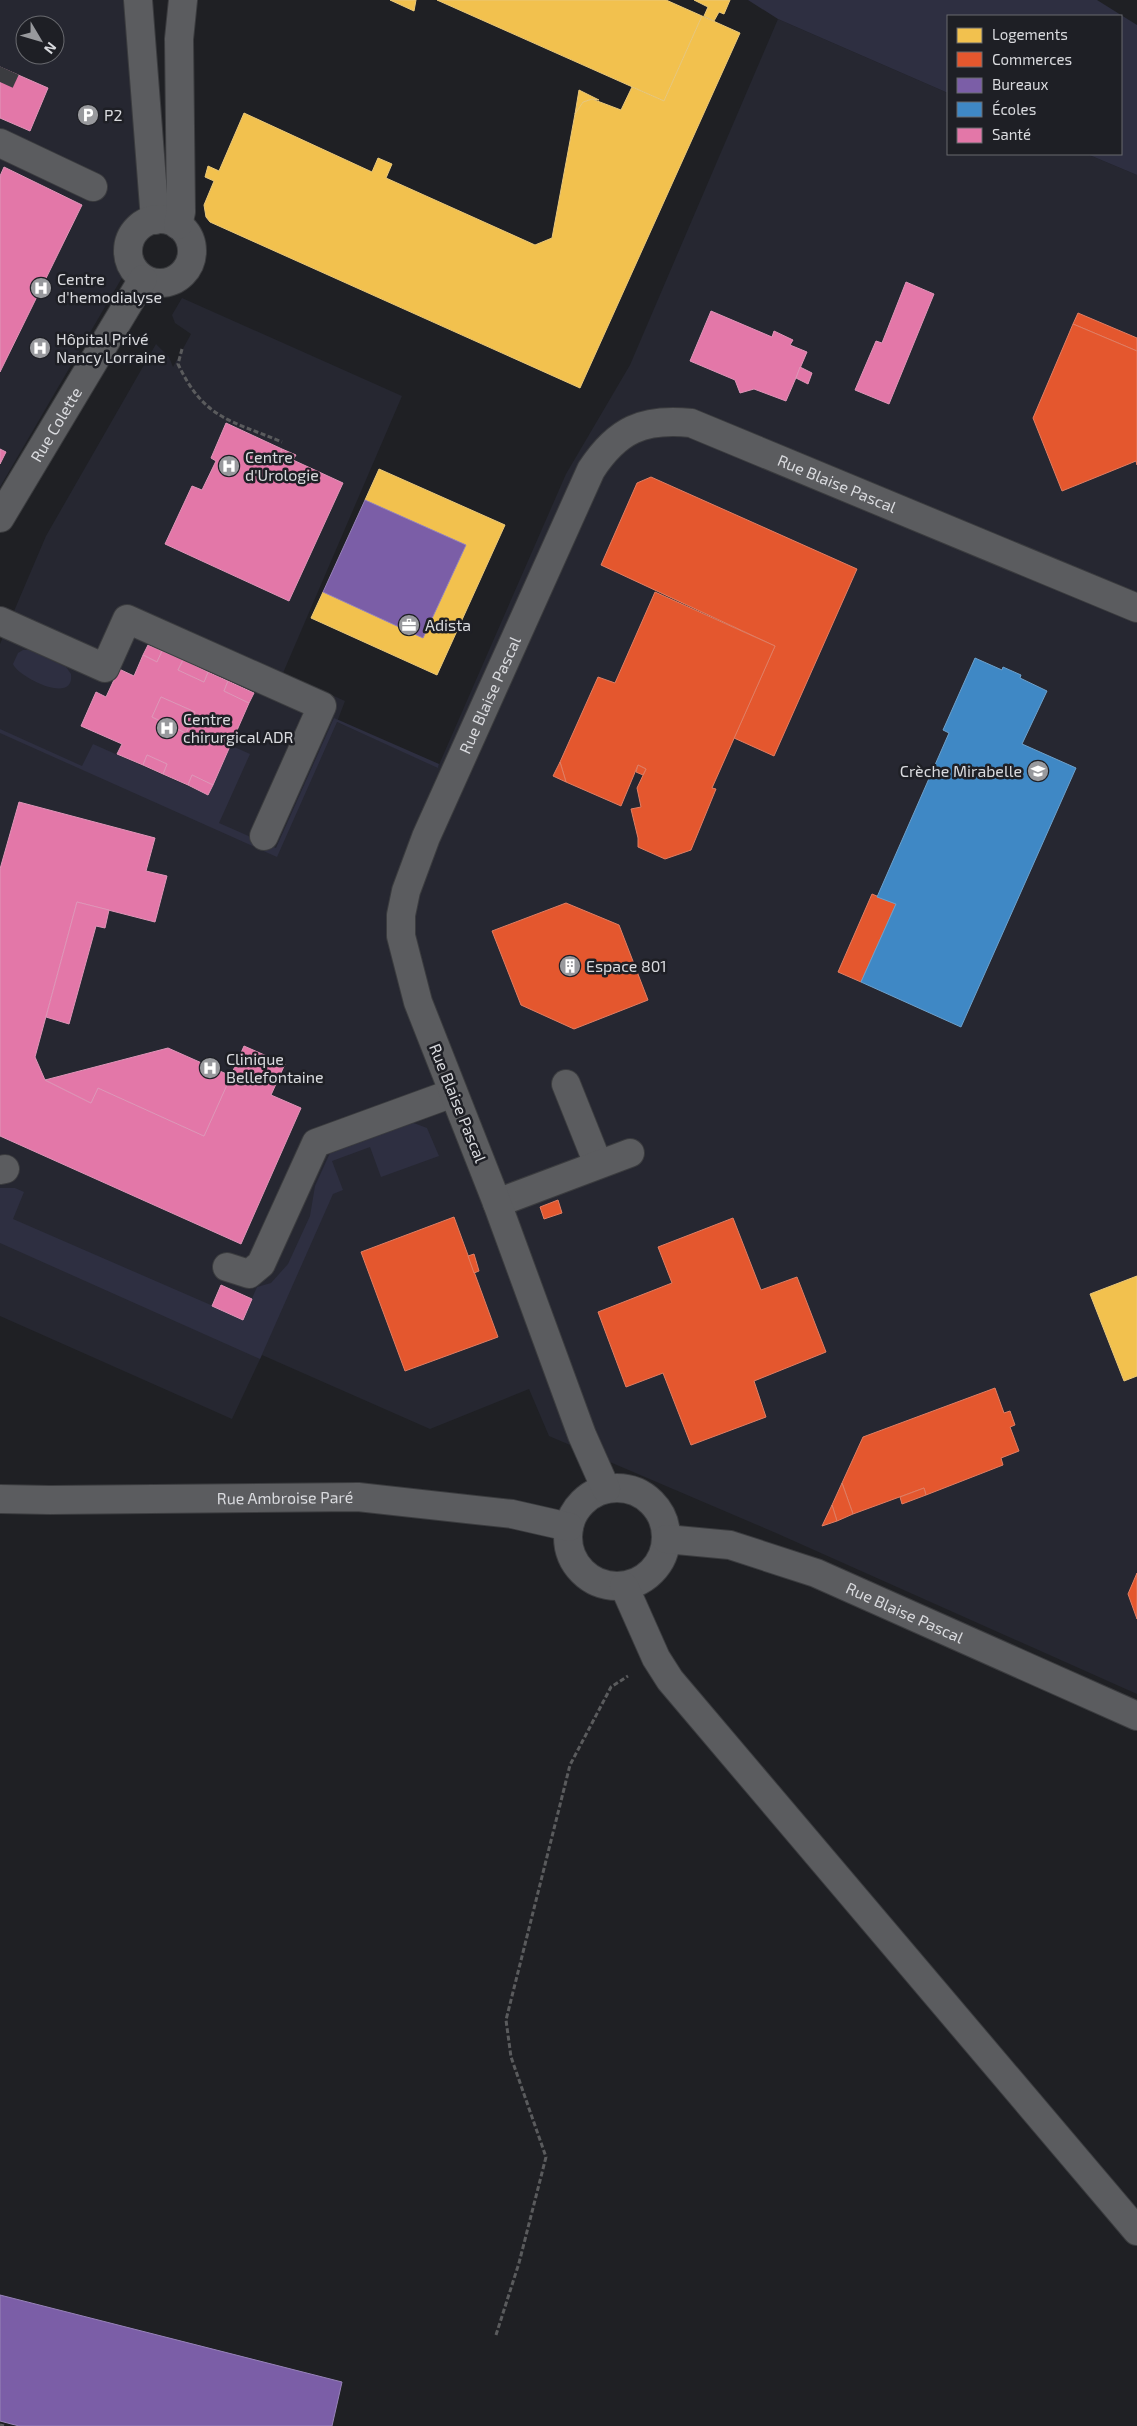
<svg xmlns="http://www.w3.org/2000/svg" width="1137" height="2426" font-family="'Exo 2',sans-serif">
<rect width="100%" height="100%" fill="#1f2024"/>
<!-- built -->
<g fill="#262731" fill-rule="evenodd">
<path d="M0,0H153L162,209L0,487ZM25,25H55V55H25Z"/>
<polygon points="778,19 948,93 948,154 1087,154 1137,175 1137,1694 776,1533 549,1436 529,1389 430,1429 262,1355 232,1419 0,1316 0,644 46,536 156,344 169,357 173,367 191,334 175,323 172,315 182,298 402,396 283,673 345,701 337,722 438,767 566,474 630,365"/>
</g>
<!-- green -->
<g fill="#2e2f41">
<polygon points="748,0 1097,0 1137,25 1137,175 1087,154 1121,154 1121,16 948,16 948,93 778,19"/>
<path d="M23,650H29L66,667L71,674C75,706 18,677 13,664L18,653Z"/>
<polygon points="334,718 439,764 438,768 337,722 277,857 0,733 0,729 82,766 93,744 208,795 230,745 250,754 219,823 276,848"/>
<polygon points="411,1122 427,1128 439,1156 381,1177 370,1147 332,1161 343,1190 333,1194 260,1359 0,1243 0,1188 15,1188 24,1192 13,1219 243,1319 257,1287 271,1283 288,1264 310,1216 315,1186 330,1153"/>
</g>
<!-- homes -->
<g fill="#f2c14e" stroke="#eac879">
<polygon points="390,0 416,0 414,11"/>
<polygon points="437,0 666,0 702,16 664,101"/>
<polygon points="694,0 730,0 724,14 719,12 714,21 704,16 708,7"/>
<polygon points="702,16 740,33 580,388 210,222 206,217 204,205 214,181 205,177 208,166 219,171 244,113 372,172 378,158 392,164 386,178 535,245 552,238 575,114 578,109 583,102 592,99 621,110 632,87 664,101"/>
<polygon points="579,90 599,100 592,99 583,102 575,114"/>
<polygon points="379,469 505,525 437,675 311,618 323,592 423,638 466,545 365,500"/>
<polygon points="1137,1276 1137,1376 1124,1381 1090,1294"/>
</g>
<!-- shops -->
<g fill="#e4572e" stroke="#e17e63">
<polygon points="1078,313 1137,338 1137,351 1073,324"/>
<polygon points="1073,324 1137,351 1137,465 1136,461 1062,491 1033,418"/>
<polygon points="651,477 857,569 774,756 734,738 775,646 601,565 637,483"/>
<polygon points="655,592 775,646 712,788 716,789 691,850 665,859 638,847 638,838 631,809 641,807 637,788 646,769 638,765 621,806 566,782 560,762 598,677 615,683"/>
<polygon points="560,762 566,782 553,776"/>
<polygon points="638,765 646,769 643,775 636,772"/>
<polygon points="872,894 896,904 861,982 838,972"/>
<polygon points="566,903 619,925 648,1000 574,1029 521,1005 492,931"/>
<polygon points="558,1200 562,1213 544,1219 540,1207"/>
<polygon points="454,1217 498,1337 405,1371 361,1252"/>
<polygon points="733,1218 761,1290 797,1277 826,1352 754,1381 766,1417 691,1445 663,1373 626,1387 598,1312 672,1283 658,1247"/>
<polygon points="474,1254 479,1271 474,1273 468,1256"/>
<polygon points="995,1388 1004,1413 1010,1411 1015,1425 1010,1427 1019,1451 1001,1458 1003,1465 926,1495 924,1488 853,1514 842,1483 863,1437"/>
<polygon points="842,1483 853,1514 837,1521 832,1505"/>
<polygon points="924,1488 926,1495 902,1504 900,1497"/>
<polygon points="832,1505 837,1521 822,1526"/>
<polygon points="1137,1573 1137,1619 1128,1594"/>
</g>
<!-- offices -->
<g fill="#7b5ea7" stroke="#9783b8">
<polygon points="365,500 466,545 423,638 323,592"/>
<polygon points="0,2295 342,2382 332,2426 19,2426 0,2421"/>
</g>
<!-- schools -->
<polygon fill="#3f88c5" stroke="#6da1cc" points="975,658 1002,670 1003,667 1021,675 1020,678 1047,691 1022,744 1076,768 961,1027 861,982 896,904 877,897 949,733 943,730"/>
<!-- health -->
<g fill="#e377a8" stroke="#e095b8" fill-rule="evenodd">
<polygon points="0,67 48,88 30,131 0,118"/>
<polygon points="4,167 82,205 0,372 0,176"/>
<polygon points="906,282 934,294 889,404 855,390 876,341 882,343"/>
<polygon points="711,311 772,337 774,331 793,340 790,345 807,352 786,401 754,389 740,393 735,380 690,361"/>
<polygon points="800,367 812,373 808,384 796,378"/>
<polygon points="226,423 282,449 280,454 343,483 289,601 165,544 192,486 202,490 216,461 211,458"/>
<polygon points="0,449 6,452 0,464"/>
<polygon points="282,449 296,455 293,460 280,454"/>
<polygon points="148,645 162,651 157,662 143,655"/>
<path d="M162,651L183,660L178,670L204,682L208,672L228,681L224,691L249,703L213,785L192,775L188,785L163,774L167,764L147,755L143,765L117,754L122,744L81,726L96,692L106,697L119,669L134,676L143,655L157,662ZM161,697L195,712L186,733L152,717Z"/>
<polygon points="183,660 208,672 204,682 178,670"/>
<polygon points="228,681 254,693 249,703 224,691"/>
<polygon points="161,697 195,712 186,733 152,717"/>
<polygon points="147,755 167,764 163,774 143,765"/>
<polygon points="192,775 213,785 208,795 188,785"/>
<polygon points="19,802 155,838 146,871 167,876 155,922 77,902 35,1057 45,1080 91,1103 98,1088 204,1136 244,1046 285,1064 271,1095 301,1108 241,1244 0,1136 0,869"/>
<polygon points="77,902 109,910 105,928 96,926 69,1024 46,1017"/>
<polygon points="168,1048 231,1076 204,1136 98,1088 91,1103 45,1080"/>
<polygon points="221,1285 252,1299 243,1320 212,1306"/>
</g>
<g fill="none" stroke-linecap="round" stroke-linejoin="round">
<!-- minor-tunnel -->
<polyline stroke="#3b3c40" stroke-width="28" stroke-dasharray="28 14" stroke-linecap="butt" points="0,82 6,69"/>
<!-- minor casing -->
<g stroke="#3b3c3f" stroke-width="30">
<g id="minor">
<polyline points="138,0 155,220"/>
<polyline points="0,143 93,187"/>
<circle cx="160" cy="251" r="32"/>
<polyline points="178,225 181,212 179,39 183,0"/>
<path id="s1" d="M0,518L143,279"/>
<polyline points="0,621 105,668 127,619 322,706 264,836"/>
<polyline points="566,1084 598,1164"/>
<polyline points="0,1170 5,1169"/>
<polyline points="497,1203 630,1153"/>
<polyline points="227,1267 249,1274 261,1264 316,1143 453,1093"/>
<circle cx="617" cy="1537" r="49"/>
<path id="s2" d="M606,1489L582,1435L497,1203L418,1002L401,936V915L406,891L426,837L591,470C617,430 643,418 691,423L1137,608"/>
<path id="s3" d="M0,1499L50,1500L358,1497L512,1514L569,1527"/>
<path id="s4" d="M666,1539L730,1545L816,1573L1137,1716"/>
<polyline points="624,1586 656,1658 670,1680 1137,2231"/>
</g>
</g>
<!-- path -->
<g stroke="#5a5b5d" stroke-width="3" stroke-dasharray="5 2.5" stroke-linecap="butt">
<path d="M182,349L178,364C204,419 230,420 282,442"/>
<polyline points="496,2335 519,2263 546,2157 511,2057 506,2020 570,1765 611,1687 628,1676"/>
<polyline points="0,2425 4,2426"/>
</g>
<!-- minor -->
<use href="#minor" stroke="#5b5c5f" stroke-width="28"/>
</g>
<!-- icons -->
<defs>
<g id="parking-disc" transform="scale(1.125)"><circle r="9.5" fill="#98999d" stroke="#1e1f25"/><path d="M-3.5-5.5H1a3.5 3.5 0 0 1 0 7H-1V5.5H-3.5ZM-1-3.4V-.6H.8a1.4 1.4 0 0 0 0-2.8Z" fill="#fff"/></g>
<g id="hospital-disc" transform="scale(1.125)"><circle r="9.5" fill="#98999d" stroke="#1e1f25"/><path d="M-5-5h3v3.5h4V-5h3V5h-3V1.5h-4V5h-3Z" fill="#fff"/></g>
<g id="office-disc" transform="scale(1.125)"><circle r="9.5" fill="#98999d" stroke="#1e1f25"/><path d="M-6-3h4V-5.5h4V-3h4V5H-6ZM-1-4.5V-3h2v-1.5ZM-6 0V1H6V0Z" fill="#fff"/></g>
<g id="school-disc" transform="scale(1.125)"><circle r="9.5" fill="#98999d" stroke="#1e1f25"/><path d="M0-5L7-2L0 1L-7-2ZM-4 1L0 2.5L4 1V4Q0 6-4 4Z" fill="#fff"/></g>
<g id="building-disc" transform="scale(1.125)"><circle r="9.5" fill="#98999d" stroke="#1e1f25"/><path d="M-4-6H4V6H1V3H-1V6H-4ZM-2.5-4.3h1.7v1.8h-1.7ZM.8-4.3h1.7v1.8H.8ZM-2.5-1h1.7V.8h-1.7ZM.8-1h1.7V.8H.8Z" fill="#fff"/></g>
</defs>
<g fill-rule="evenodd">
<use href="#parking-disc" x="88" y="115"/>
<use href="#hospital-disc" x="41" y="288"/>
<use href="#hospital-disc" x="40" y="348"/>
<use href="#hospital-disc" x="229" y="466"/>
<use href="#office-disc" x="409" y="625"/>
<use href="#hospital-disc" x="167" y="728"/>
<use href="#school-disc" x="1038" y="771"/>
<use href="#building-disc" x="570" y="966"/>
<use href="#hospital-disc" x="210" y="1068"/>
</g>
<g text-anchor="middle" stroke-width="5" stroke-linejoin="round" paint-order="stroke">
<!-- poi labels -->
<g font-size="16" fill="#d9dade" stroke="#1e1f25" text-anchor="start">
<text x="104" y="121">P2</text>
<text x="57" y="285">Centre<tspan x="57" dy="18">d'hemodialyse</tspan></text>
<text x="56" y="345">Hôpital Privé<tspan x="56" dy="18">Nancy Lorraine</tspan></text>
<text x="245" y="463">Centre<tspan x="245" dy="18">d'Urologie</tspan></text>
<text x="425" y="631">Adista</text>
<text x="183" y="725">Centre<tspan x="183" dy="18">chirurgical ADR</tspan></text>
<text x="1022" y="777" text-anchor="end">Crèche Mirabelle</text>
<text x="586" y="972">Espace 801</text>
<text x="226" y="1065">Clinique<tspan x="226" dy="18">Bellefontaine</tspan></text>
</g>
<!-- street labels -->
<g font-size="16" fill="#d9dade" stroke="#1e1f25">
<text dy="6" stroke="none"><textPath href="#s1" startOffset="109">Rue Colette</textPath></text>
<text dy="6" stroke="none"><textPath href="#s2" startOffset="1372">Rue Blaise Pascal</textPath></text>
<text dy="6" stroke="none"><textPath href="#s2" startOffset="849">Rue Blaise Pascal</textPath></text>
<text transform="translate(458 1103) rotate(68)" y="6">Rue Blaise Pascal</text>
<text dy="6" stroke="none"><textPath href="#s3" startOffset="285">Rue Ambroise Paré</textPath></text>
<text dy="6" stroke="none"><textPath href="#s4" startOffset="252">Rue Blaise Pascal</textPath></text>
</g>
</g>
<!-- legend -->
<rect x="947" y="15" width="175" height="140" fill="#1e1f25" stroke="#696a6f"/>
<rect x="957" y="28" width="25" height="15" fill="#f2c14e" stroke="#696a6f"/>
<text x="992" y="40" font-size="15" fill="#d9dade">Logements</text>
<rect x="957" y="52" width="25" height="15" fill="#e4572e" stroke="#696a6f"/>
<text x="992" y="65" font-size="15" fill="#d9dade">Commerces</text>
<rect x="957" y="78" width="25" height="15" fill="#7b5ea7" stroke="#696a6f"/>
<text x="992" y="90" font-size="15" fill="#d9dade">Bureaux</text>
<rect x="957" y="102" width="25" height="15" fill="#3f88c5" stroke="#696a6f"/>
<text x="992" y="115" font-size="15" fill="#d9dade">Écoles</text>
<rect x="957" y="128" width="25" height="15" fill="#e377a8" stroke="#696a6f"/>
<text x="992" y="140" font-size="15" fill="#d9dade">Santé</text>
<!-- north arrow -->
<g transform="translate(40 40) rotate(128)"><circle r="24" fill="#1e1f25" stroke="#696a6f"/>
<path d="M0-4L9 19L0 12L-9 19Z" fill="#98999d"/>
<text y="-8" font-size="14" font-weight="bold" text-anchor="middle" fill="#d9dade">N</text>
</g>
</svg>
